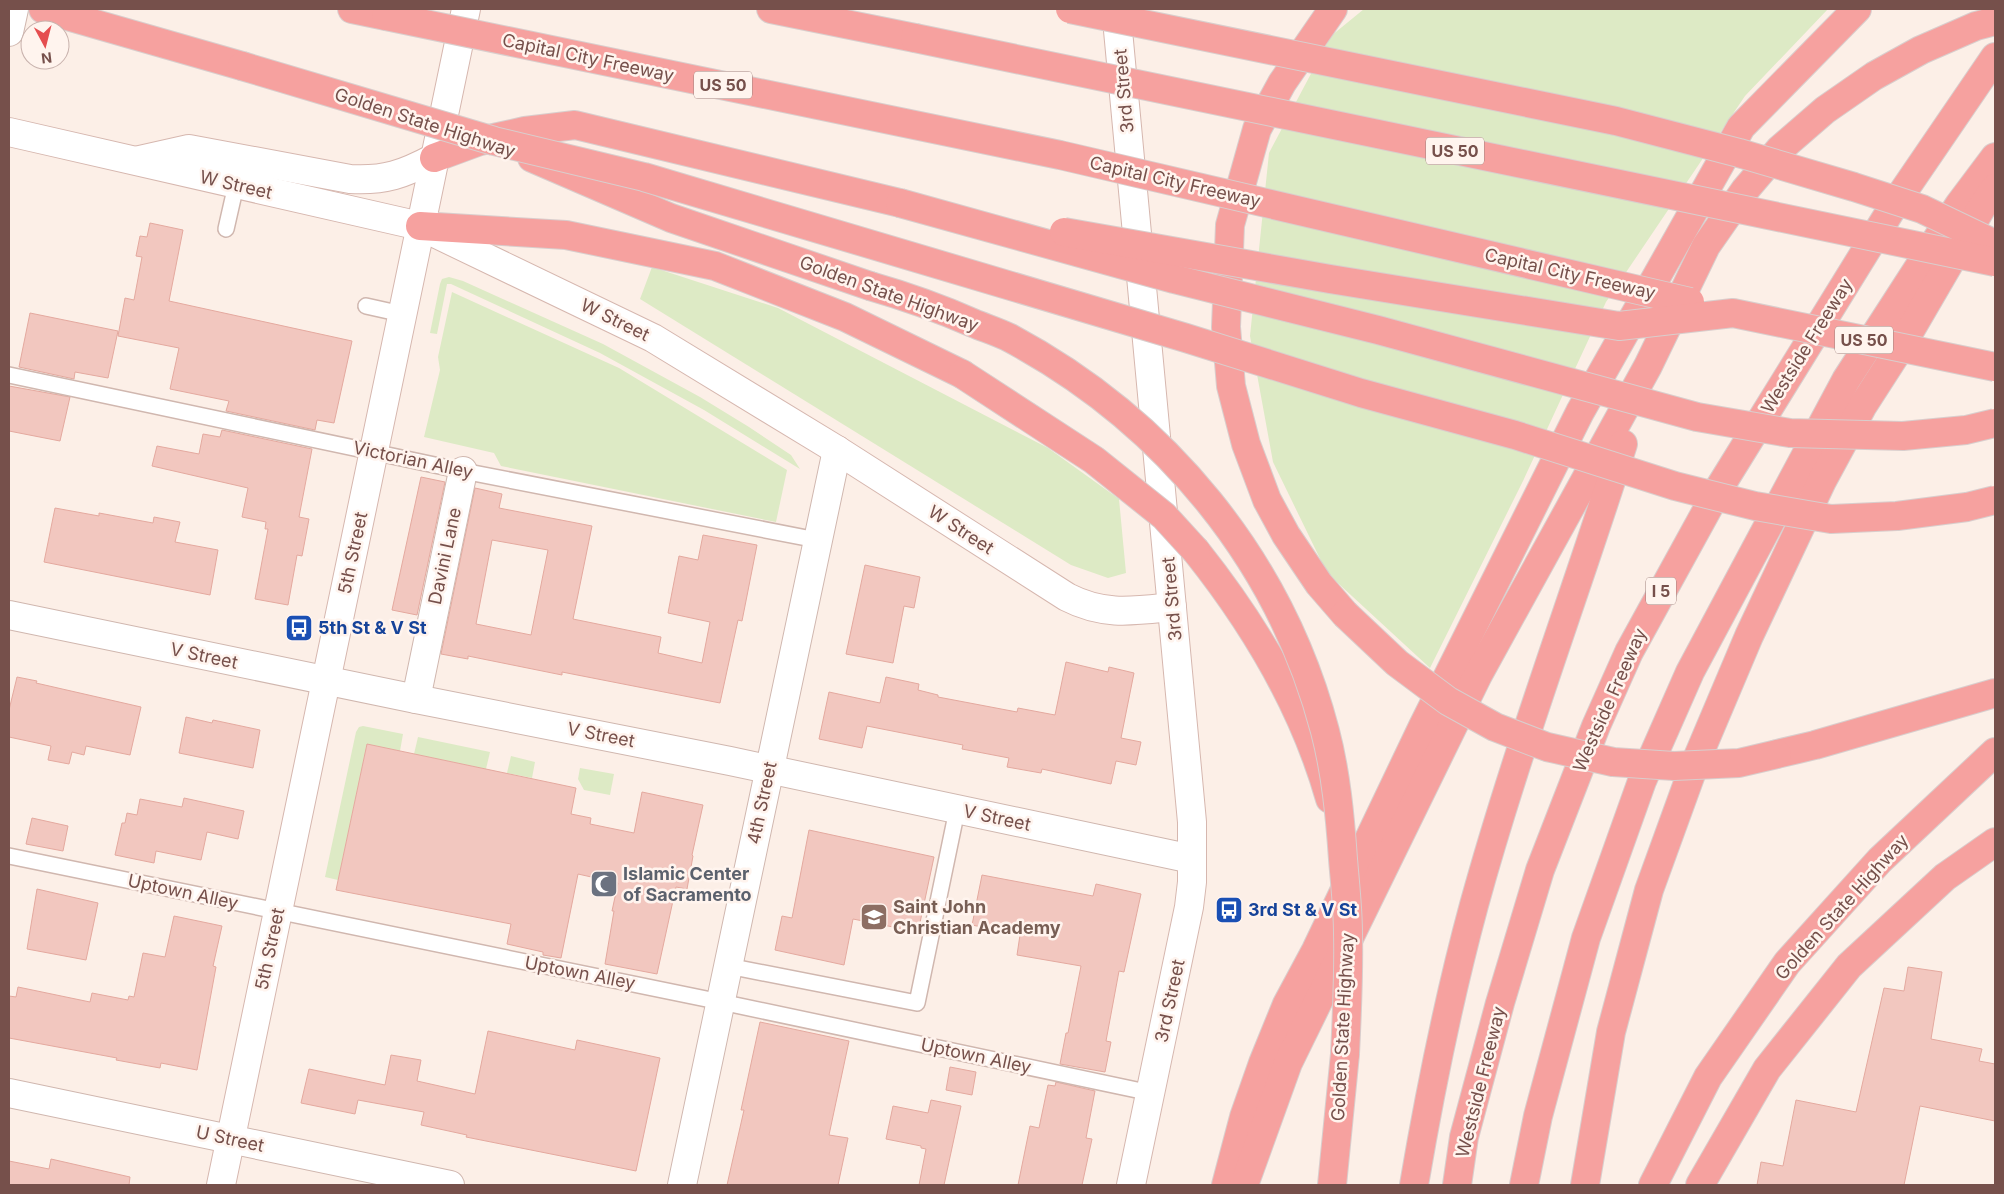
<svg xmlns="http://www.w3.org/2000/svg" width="2004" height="1194" font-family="Inter,sans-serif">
<rect width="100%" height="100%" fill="#fcefe7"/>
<!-- green -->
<g fill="#ddeac5">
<polygon points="1364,9 1828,9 1745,96 1606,302 1523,481 1430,668 1327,573 1273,462 1250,336 1269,153 1331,36"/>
<polygon points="652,267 778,308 1048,448 1119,499 1126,573 1108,578 1071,565 640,299"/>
<polygon points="449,277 463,281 603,344 700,397 749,427 791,455 800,469 704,410 600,353 451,284 447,284 437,334 430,333 440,284 442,279"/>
<polygon points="452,292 619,368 787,470 776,522 501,466 494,453 424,437 440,370 438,357"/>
<polygon points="363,726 403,734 400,751 367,745 338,880 325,877 356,732 359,727"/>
<polygon points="418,737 490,752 486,769 414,754"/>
<polygon points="511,756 535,762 532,778 507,773"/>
<polygon points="580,768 614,774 610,795 584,790 578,779"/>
</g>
<!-- building -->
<g fill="#f2c7bf" stroke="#e4a99f" fill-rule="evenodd">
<polygon points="150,223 183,230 169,301 352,341 334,423 317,420 315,430 226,411 229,401 170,389 179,348 118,336 125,298 134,300 142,257 136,256 140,236 147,237"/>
<polygon points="30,313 118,331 108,378 75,372 74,379 19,367"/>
<polygon points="9,386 70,397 60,441 9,431"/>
<polygon points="222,430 312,449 299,517 309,519 302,556 297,555 288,605 255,599 268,529 265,529 266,522 242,517 248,488 152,466 157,446 199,454 203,434 220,437"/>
<polygon points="421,477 445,482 417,615 392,610"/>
<path d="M475,488L502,494L499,508L592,526L573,619L661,637L658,653L702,663L710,622L668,613L679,556L698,560L703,535L757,545L742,621L738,620L720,703L562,672V675L468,656V659L441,654ZM492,540L548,550L531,635L476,624Z"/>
<polygon points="55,508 99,516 99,513 153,523 154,517 180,522 175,542 218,550 210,595 44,562"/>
<polygon points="865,565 920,577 914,608 904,606 893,663 846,654"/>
<polygon points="1066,662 1108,672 1109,667 1134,673 1121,738 1141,742 1136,765 1116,761 1111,784 1042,769 1041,773 1007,767 1009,758 962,749 963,745 867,726 862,748 819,739 829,692 880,703 886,677 919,684 918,690 938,695 938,697 1017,712 1018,708 1055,715"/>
<polygon points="17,677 37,681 36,683 141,707 130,755 86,746 84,755 72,752 69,764 48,760 51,746 9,737 9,710"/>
<polygon points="186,717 212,723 213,720 260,730 253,768 179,753"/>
<polygon points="367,744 576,788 571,814 591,818 590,824 634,833 642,792 703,805 692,855 693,856 687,889 676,887 657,974 605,964 614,911 612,911 618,883 578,874 561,958 543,955 543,952 507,944 511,924 336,890"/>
<polygon points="184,798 244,811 238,839 207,832 201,860 156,851 154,863 115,855 122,823 125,823 127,813 137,815 140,799 182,807"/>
<polygon points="32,818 68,826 63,851 26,844"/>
<polygon points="809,830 934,857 918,932 853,919 844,965 775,950 782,916 792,918"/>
<polygon points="982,875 1093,896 1096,884 1141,894 1124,972 1119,971 1106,1041 1111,1042 1105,1072 1060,1064 1066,1033 1068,1033 1081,966 1017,955 1020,935 972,925"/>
<polygon points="37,889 98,903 86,960 27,949"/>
<polygon points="174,916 222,926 213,966 216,967 197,1070 161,1063 160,1068 116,1060 117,1058 9,1038 9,996 16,997 18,987 90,1002 92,993 128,1000 129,996 134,997 143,953 165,957"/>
<polygon points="1908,967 1942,972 1931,1039 1982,1049 1979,1061 1995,1064 1995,1121 1920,1106 1904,1185 1757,1185 1761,1162 1783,1166 1796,1100 1856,1112 1884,988 1904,991"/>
<polygon points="760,1022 849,1041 829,1135 848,1138 838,1185 727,1185 744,1110 741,1110"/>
<polygon points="488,1031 575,1050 577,1040 660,1058 636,1171 466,1137 467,1135 421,1125 424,1112 358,1100 355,1114 301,1103 309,1069 385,1085 391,1055 421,1060 417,1081 475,1094"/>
<polygon points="950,1067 976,1072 972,1095 946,1090"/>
<polygon points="1056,1082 1095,1091 1086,1138 1092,1139 1082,1185 1018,1185 1030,1126 1039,1128 1048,1085 1055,1086"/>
<polygon points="931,1100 961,1106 944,1185 919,1185 926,1149 921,1148 921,1146 886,1139 893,1106 928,1113"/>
<polygon points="51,1159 130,1177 129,1185 9,1185 9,1161 49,1169"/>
</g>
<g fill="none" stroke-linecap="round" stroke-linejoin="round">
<!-- lane casing -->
<g stroke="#d0b7af" stroke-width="18">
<g id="lane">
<polyline points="226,229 236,185"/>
<polyline points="366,306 402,314"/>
<polyline points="9,375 463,471 817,540"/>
<polyline points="9,856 721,1002 1151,1093"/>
<polyline points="728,966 917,1003 957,810"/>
</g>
</g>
<!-- street casing -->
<g stroke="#d0b7af" stroke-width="30">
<g id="street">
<polyline points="9,32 14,9"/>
<polyline points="9,615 416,699 730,761 1192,859"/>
<polyline points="416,699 463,471"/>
<polyline points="9,1093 450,1185"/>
<polyline points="682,1185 837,450"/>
</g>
</g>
<!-- secondary casing -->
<g stroke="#d6b7af" stroke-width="30">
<g id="secondary">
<polyline points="1116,9 1192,822 1192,882 1189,907 1131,1185"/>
<path d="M9,132L420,226L653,338L837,450L1067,597C1104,616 1133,611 1172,607"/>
<path d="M140,160L189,149L350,179C385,181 404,174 434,158"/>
<polyline points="221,1185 466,9"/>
</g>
</g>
<!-- highway casing -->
<g stroke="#d9cecd" stroke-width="30">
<g id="highway">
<polyline points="43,9 242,66"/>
<polyline points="352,9 386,16"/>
<polyline points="771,9 915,38"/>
<polyline points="1333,9 1282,83 1257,129 1230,225 1226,327 1231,386 1246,444 1267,500 1286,535 1319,584 1345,614"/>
<polyline points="434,158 480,141 525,131 575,125 900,203"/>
<polyline points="532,158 671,218 870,286"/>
<polyline points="420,226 566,235 715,266 845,317 962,374"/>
<path d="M1196,551C1255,625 1304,707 1330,799"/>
<polyline points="1777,754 1815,745 1995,693"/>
<polyline points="1226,1185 1244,1117 1263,1063 1287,1004 1316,950 1423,726 1580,412 1741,127 1857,9"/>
<polyline points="1244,1185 1288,1063 1478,675 1648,366 1706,246 1745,190 1780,149 1825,110 1874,76 1921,50 1976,26 1995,21"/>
<polyline points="1332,1185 1345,1054"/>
<path d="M1414,1185C1430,1091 1449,997 1474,905C1517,749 1574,598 1623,444"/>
<polyline points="1457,1185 1464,1137 1500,1003 1540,870 1596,726 1629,652 1718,490 1896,202 1995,57"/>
<polyline points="1524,1185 1538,1116 1586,938 1642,781 1690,672 1846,380 1959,205 1995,157"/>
<polyline points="1585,1185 1611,1032 1649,890 1694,766 1749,636 1822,481 1862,407 1900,348 1982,207 1995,188"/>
<polyline points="1653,1185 1708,1077 1787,963 1880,860 1995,752"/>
<polyline points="1700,1185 1767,1069 1849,966 1945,877 1995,842"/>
</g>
</g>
<!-- lane -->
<use href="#lane" stroke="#fff" stroke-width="15"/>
<!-- street -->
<use href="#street" stroke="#fff" stroke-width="28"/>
<!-- secondary -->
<use href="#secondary" stroke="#fff" stroke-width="28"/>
<!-- highway -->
<use href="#highway" stroke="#f6a19f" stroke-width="28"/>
<!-- highway-bridge casing -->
<g stroke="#d9cecd" stroke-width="30" stroke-linecap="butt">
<g id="highway-bridge">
<polyline points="1070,9 1616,121 1739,153 1854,187 1922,209 1995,244"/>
<polyline points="386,16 1060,155 1690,302"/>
<polyline points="915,38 1995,262"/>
<polyline points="242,66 494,141 644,177 1186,338 1361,393 1515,435 1675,486 1755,506 1831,519 1897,516 1967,507 1995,500"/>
<polyline points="900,203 1174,279 1378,330 1697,417 1790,433 1903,436 1966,430 1995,423"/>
<polyline points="1064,232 1330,279 1619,326 1733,313 1995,367"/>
<path d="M870,286C905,296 939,308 973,323C985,328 998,332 1010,338C1165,421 1280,560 1325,731C1336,773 1340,816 1343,859C1345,884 1348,909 1348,934C1349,974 1347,1014 1345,1054"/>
<polyline points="962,374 1094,460 1164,516 1196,551"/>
<polyline points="1345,614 1397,663 1448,701 1495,727 1547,747 1613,762 1674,766 1739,763 1777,754"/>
</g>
</g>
<!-- highway-bridge -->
<use href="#highway-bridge" stroke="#f6a19f" stroke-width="28"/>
</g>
<!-- icons -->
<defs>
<g id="bus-square" transform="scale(1.4375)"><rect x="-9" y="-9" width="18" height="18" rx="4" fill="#1a4fb4" stroke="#fff4ee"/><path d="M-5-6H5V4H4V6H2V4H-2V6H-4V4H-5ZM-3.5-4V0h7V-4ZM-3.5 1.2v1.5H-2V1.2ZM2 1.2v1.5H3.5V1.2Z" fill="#fff"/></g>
<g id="mosque-square" transform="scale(1.4375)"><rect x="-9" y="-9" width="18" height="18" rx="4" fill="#6b7280" stroke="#fff4ee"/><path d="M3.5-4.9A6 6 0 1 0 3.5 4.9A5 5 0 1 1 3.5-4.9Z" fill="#fff"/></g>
<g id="school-square" transform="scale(1.4375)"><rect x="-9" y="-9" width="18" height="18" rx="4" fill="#8d6e63" stroke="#fff4ee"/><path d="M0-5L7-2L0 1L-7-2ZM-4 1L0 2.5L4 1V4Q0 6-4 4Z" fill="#fff"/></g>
</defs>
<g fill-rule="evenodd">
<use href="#bus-square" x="299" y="628"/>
<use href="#mosque-square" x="604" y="884"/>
<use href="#bus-square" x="1229" y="910"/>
<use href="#school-square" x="874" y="917"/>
</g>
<g text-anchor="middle" stroke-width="5" stroke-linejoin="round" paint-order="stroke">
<!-- shield labels -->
<g fill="#fff4ee" stroke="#9f817c" stroke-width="1">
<rect x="694" y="71.5" width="58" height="27" rx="4"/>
<rect x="1426" y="137.5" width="58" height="27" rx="4"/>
<rect x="1835" y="326.5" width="58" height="27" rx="4"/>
<rect x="1646" y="577.5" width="30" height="27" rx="4"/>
</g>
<g font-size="16" font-weight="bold" fill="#76504b">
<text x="723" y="91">US 50</text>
<text x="1455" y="157">US 50</text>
<text x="1864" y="346">US 50</text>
<text x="1661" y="597">I 5</text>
</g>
<!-- street labels -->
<g font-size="18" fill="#76504b" stroke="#fff4ee">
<text transform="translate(588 58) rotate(12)" y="6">Capital City Freeway</text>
<text transform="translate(1124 91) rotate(-95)" y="6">3rd Street</text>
<text transform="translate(425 123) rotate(18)" y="6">Golden State Highway</text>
<text transform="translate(1175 182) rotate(13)" y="6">Capital City Freeway</text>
<text transform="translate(236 185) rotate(13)" y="6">W Street</text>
<text transform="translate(1570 274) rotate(13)" y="6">Capital City Freeway</text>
<text transform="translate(889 294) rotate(20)" y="6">Golden State Highway</text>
<text transform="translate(615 320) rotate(26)" y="6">W Street</text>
<text transform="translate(1807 346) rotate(-58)" y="6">Westside Freeway</text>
<text transform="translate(413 460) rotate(12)" y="6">Victorian Alley</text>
<text transform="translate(961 530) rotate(33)" y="6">W Street</text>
<text transform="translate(353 553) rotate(-78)" y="6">5th Street</text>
<text transform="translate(445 556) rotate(-78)" y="6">Davini Lane</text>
<text transform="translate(1172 599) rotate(-95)" y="6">3rd Street</text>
<text transform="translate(204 656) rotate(12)" y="6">V Street</text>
<text transform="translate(1610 700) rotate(-66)" y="6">Westside Freeway</text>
<text transform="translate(601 735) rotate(11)" y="6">V Street</text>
<text transform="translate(762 803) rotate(-78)" y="6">4th Street</text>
<text transform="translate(997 818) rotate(12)" y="6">V Street</text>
<text transform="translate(183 892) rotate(12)" y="6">Uptown Alley</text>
<text transform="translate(1842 907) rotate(-48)" y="6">Golden State Highway</text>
<text transform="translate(270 949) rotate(-78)" y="6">5th Street</text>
<text transform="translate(580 973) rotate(11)" y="6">Uptown Alley</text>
<text transform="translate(1170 1001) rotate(-78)" y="6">3rd Street</text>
<text transform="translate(1343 1027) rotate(-87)" y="6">Golden State Highway</text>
<text transform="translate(976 1056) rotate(12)" y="6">Uptown Alley</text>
<text transform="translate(1481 1082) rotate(-76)" y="6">Westside Freeway</text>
<text transform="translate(230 1139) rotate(12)" y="6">U Street</text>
</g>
<!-- transit labels -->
<g font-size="18" font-weight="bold" fill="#164399" stroke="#fff4ee" text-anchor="start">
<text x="318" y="634">5th St &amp; V St</text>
<text x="1248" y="916">3rd St &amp; V St</text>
</g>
<!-- worship labels -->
<g font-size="18" font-weight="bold" fill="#5b616d" stroke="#fff4ee" text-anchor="start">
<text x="623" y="880">Islamic Center<tspan x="623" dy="21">of Sacramento</tspan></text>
</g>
<!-- education labels -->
<g font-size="18" font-weight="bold" fill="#785e54" stroke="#fff4ee" text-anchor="start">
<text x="893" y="913">Saint John<tspan x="893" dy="21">Christian Academy</tspan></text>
</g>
</g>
<!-- border -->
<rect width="2004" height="1194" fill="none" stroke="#76504b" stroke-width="20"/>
<!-- north arrow -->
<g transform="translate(45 45) rotate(173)"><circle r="24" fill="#fff4ee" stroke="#c8b2ad"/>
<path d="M0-4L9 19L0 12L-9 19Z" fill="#e54e50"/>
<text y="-8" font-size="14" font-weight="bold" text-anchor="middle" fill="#76504b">N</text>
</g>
</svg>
